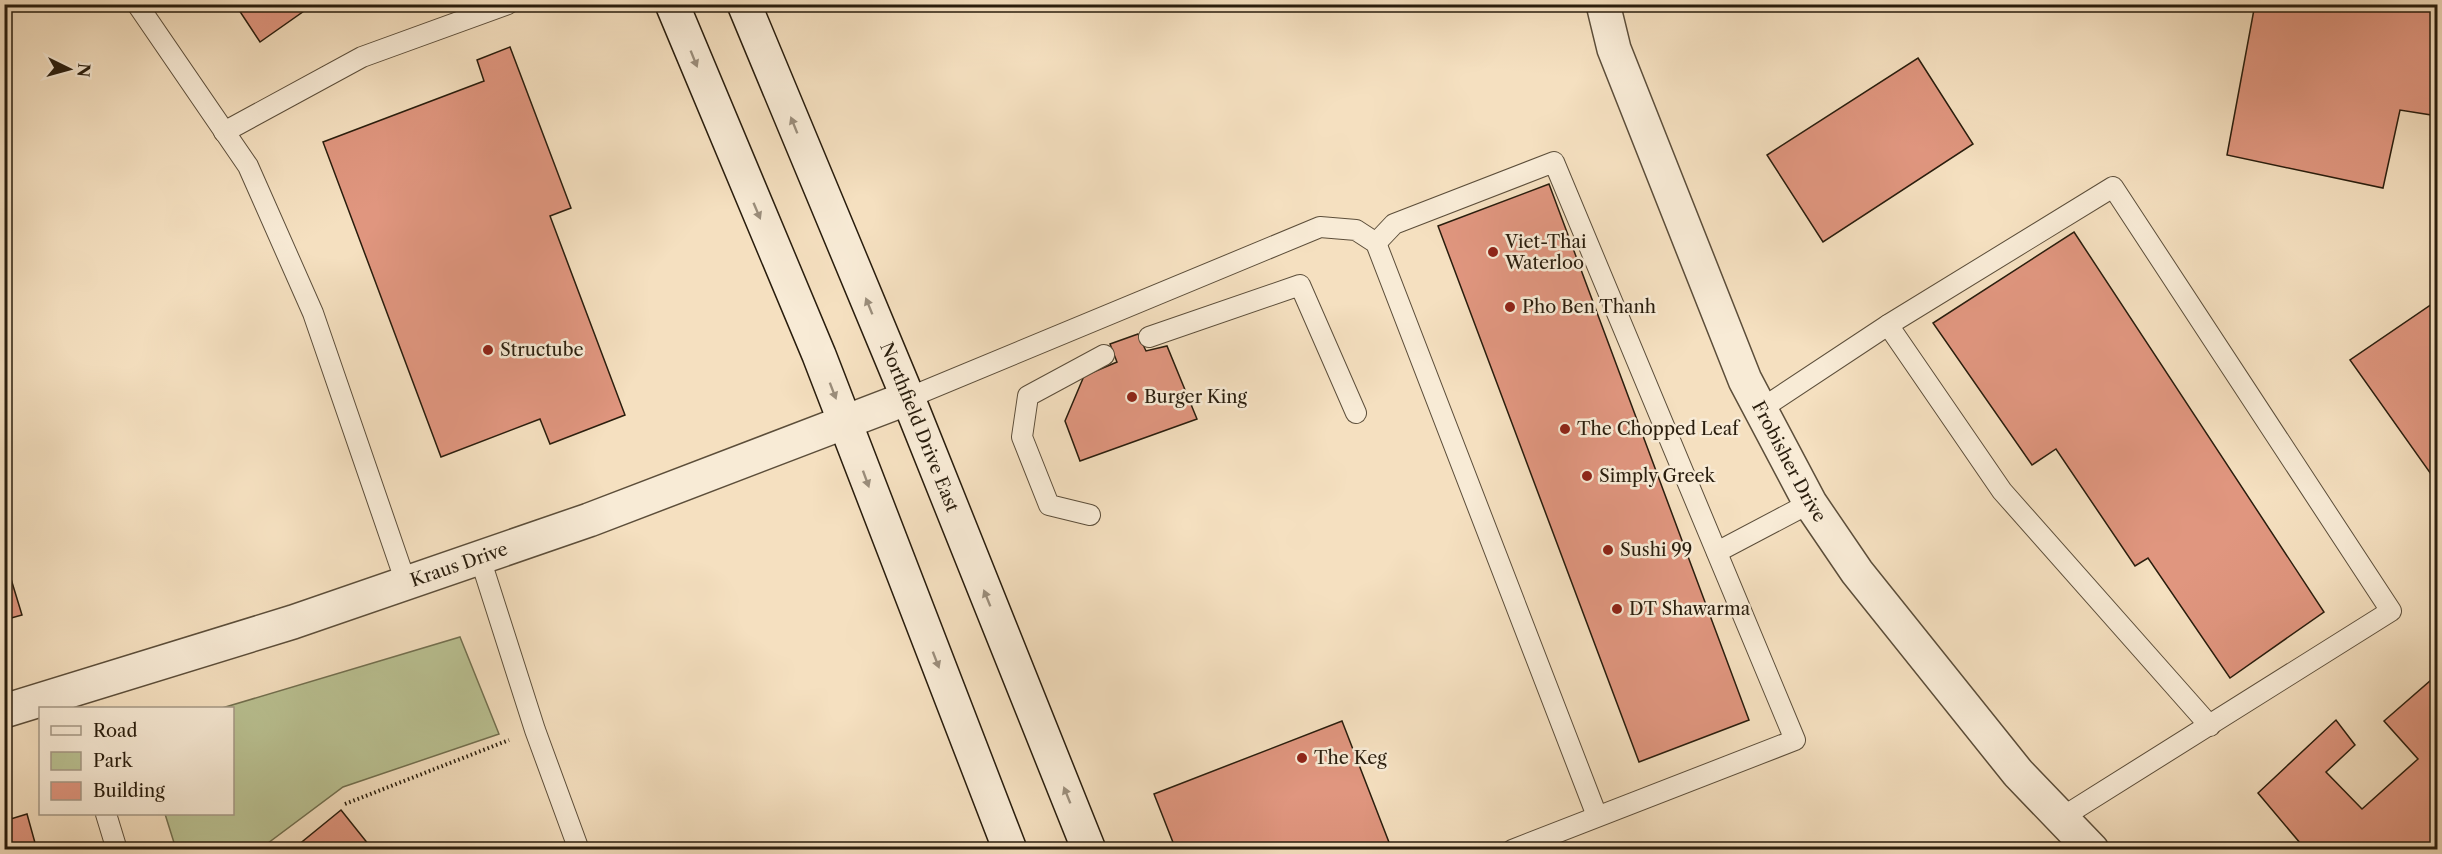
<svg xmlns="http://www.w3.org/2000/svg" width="2442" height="854" font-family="'Libre Caslon Text',serif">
<rect width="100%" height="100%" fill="#f5e0c0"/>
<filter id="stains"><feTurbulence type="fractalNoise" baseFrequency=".00333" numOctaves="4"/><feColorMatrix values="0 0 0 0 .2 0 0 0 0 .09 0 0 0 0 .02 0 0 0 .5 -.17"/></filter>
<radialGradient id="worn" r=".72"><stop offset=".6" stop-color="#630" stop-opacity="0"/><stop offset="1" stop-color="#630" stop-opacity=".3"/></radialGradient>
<!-- green -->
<polygon fill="#bac293" stroke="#727050" stroke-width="1.5" points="460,637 499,734 343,787 260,849 176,849 165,814 232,814 232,708 222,708"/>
<!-- building -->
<g fill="#e0967f" stroke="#291d0d" stroke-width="1.5">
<polygon points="235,4 314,4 260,42"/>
<polygon points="2255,4 2438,4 2438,116 2400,110 2383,188 2227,155"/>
<polygon points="510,47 571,208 550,216 625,415 550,444 540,419 441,457 323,142 484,81 477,60"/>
<polygon points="1918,58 1973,144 1823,242 1767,155"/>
<polygon points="1549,184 1749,720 1639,762 1438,226"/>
<polygon points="2074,232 2324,612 2230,678 2148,558 2135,566 2056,449 2032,465 1933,323"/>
<polygon points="2438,300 2438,484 2350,360"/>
<polygon points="1138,334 1146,351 1167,346 1197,419 1080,461 1065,421 1084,376 1117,362 1110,344"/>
<polygon points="4,556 22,615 4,620"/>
<polygon points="2438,674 2438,850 2306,850 2258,793 2336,720 2355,745 2326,772 2362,809 2418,759 2384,721"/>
<polygon points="1342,721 1392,850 1176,850 1154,794"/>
<polygon points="341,810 373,850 292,850"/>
<polygon points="27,814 37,850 4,850 4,821"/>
</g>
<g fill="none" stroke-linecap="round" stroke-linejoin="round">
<!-- service casing -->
<g stroke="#5c4e3a" stroke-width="22">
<g id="service">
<polyline points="137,4 248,166 313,313 406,583"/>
<polyline points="224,132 362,57 508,4"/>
<polyline points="1376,243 1394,224 1554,162 1795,740 1512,850"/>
<polyline points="1888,325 2002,491 2210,726"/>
<polyline points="1149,337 1300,285 1356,413"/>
<polyline points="908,398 1320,227 1356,230 1376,243 1597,816"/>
<polyline points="1761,409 1888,325 2113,187 2391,611 2061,818"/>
<polyline points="1090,515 1049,505 1022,437 1028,396 1104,355"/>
<polyline points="1717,552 1810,503"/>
<polyline points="480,558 535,730 579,850"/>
<polyline points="106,814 117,850"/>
</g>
</g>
<!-- minor casing -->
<g stroke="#5c4e3a" stroke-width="36">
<g id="minor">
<path id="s1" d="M1603,4L1614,49L1745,380L1810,503L1857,572L2018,773L2092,850"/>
<path id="s2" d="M4,711L293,622L589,520L908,398"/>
</g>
</g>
<!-- secondary casing -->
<g stroke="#291d0d" stroke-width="36">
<g id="secondary">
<polyline points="672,4 819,355 1010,850"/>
<path id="s3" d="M744,4L908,398L1089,850"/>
</g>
</g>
<!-- path -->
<polyline stroke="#291d0d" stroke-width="4" stroke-dasharray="1.5 3" stroke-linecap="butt" points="345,804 509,740"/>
<!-- service -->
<use href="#service" stroke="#f8ebd6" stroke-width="20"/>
<!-- minor -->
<use href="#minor" stroke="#f8ebd6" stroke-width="33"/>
<!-- secondary -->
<use href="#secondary" stroke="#f8ebd6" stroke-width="33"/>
</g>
<!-- one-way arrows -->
<defs><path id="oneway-solid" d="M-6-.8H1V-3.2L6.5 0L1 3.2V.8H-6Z" transform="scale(1.5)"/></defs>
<g fill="#9b8e7c">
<use href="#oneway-solid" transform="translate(694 59) rotate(68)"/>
<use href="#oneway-solid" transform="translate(794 125) rotate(-112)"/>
<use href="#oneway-solid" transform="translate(757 211) rotate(67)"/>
<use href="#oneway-solid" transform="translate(869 306) rotate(-112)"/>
<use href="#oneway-solid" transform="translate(833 391) rotate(69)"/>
<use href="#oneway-solid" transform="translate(866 479) rotate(70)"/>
<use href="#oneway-solid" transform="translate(987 598) rotate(-112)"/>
<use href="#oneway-solid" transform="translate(936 660) rotate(69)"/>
<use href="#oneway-solid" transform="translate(1067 795) rotate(-112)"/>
</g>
<!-- markers -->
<g fill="#8f2418" stroke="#f8ebd6" stroke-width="2">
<circle cx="1493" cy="252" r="6"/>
<circle cx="1510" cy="307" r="6"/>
<circle cx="488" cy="350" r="6"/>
<circle cx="1132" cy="397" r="6"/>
<circle cx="1565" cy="429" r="6"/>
<circle cx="1587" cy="476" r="6"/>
<circle cx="1608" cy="550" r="6"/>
<circle cx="1617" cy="609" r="6"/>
<circle cx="1302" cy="758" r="6"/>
</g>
<g text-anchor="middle" stroke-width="5" stroke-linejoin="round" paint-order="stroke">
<!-- poi labels -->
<g font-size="18" fill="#291d0d" stroke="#f8ebd6" text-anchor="start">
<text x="1505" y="248">Viet-Thai<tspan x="1505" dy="21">Waterloo</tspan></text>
<text x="1522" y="313">Pho Ben Thanh</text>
<text x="500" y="356">Structube</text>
<text x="1144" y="403">Burger King</text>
<text x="1577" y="435">The Chopped Leaf</text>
<text x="1599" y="482">Simply Greek</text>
<text x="1620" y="556">Sushi 99</text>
<text x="1629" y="615">DT Shawarma</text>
<text x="1314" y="764">The Keg</text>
</g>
<!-- street labels -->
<g font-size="18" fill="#291d0d" stroke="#f8ebd6">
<text dy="6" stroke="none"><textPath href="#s3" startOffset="458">Northfield Drive East</textPath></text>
<text dy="6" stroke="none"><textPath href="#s1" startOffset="495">Frobisher Drive</textPath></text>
<text dy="6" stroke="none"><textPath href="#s2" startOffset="478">Kraus Drive</textPath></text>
</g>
</g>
<!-- margin -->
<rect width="2442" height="854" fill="none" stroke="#f5e0c0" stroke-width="24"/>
<rect x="6" y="6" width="2430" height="842" fill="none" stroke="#291d0d" stroke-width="3"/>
<rect x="12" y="12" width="2418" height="830" fill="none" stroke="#291d0d" stroke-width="1.5"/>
<!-- legend -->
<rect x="39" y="707" width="195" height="108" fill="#f8ebd6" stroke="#a59986" stroke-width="1.5"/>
<rect x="51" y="726" width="30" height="9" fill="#f8ebd6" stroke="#a59986" stroke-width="1.5"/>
<text x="93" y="737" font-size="18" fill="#291d0d">Road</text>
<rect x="51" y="752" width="30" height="18" fill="#bac293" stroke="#a59986" stroke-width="1.5"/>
<text x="93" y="767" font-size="18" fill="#291d0d">Park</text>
<rect x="51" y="782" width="30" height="18" fill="#e0967f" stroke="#a59986" stroke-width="1.5"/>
<text x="93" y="797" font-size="18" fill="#291d0d">Building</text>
<!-- north arrow -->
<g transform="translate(69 69) rotate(95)" stroke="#f8ebd6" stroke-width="4.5" paint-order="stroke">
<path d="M0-4.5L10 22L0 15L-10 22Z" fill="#291d0d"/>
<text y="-9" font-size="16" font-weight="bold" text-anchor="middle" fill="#291d0d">N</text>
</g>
<rect width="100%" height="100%" filter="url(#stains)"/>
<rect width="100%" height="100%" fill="url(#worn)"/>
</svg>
